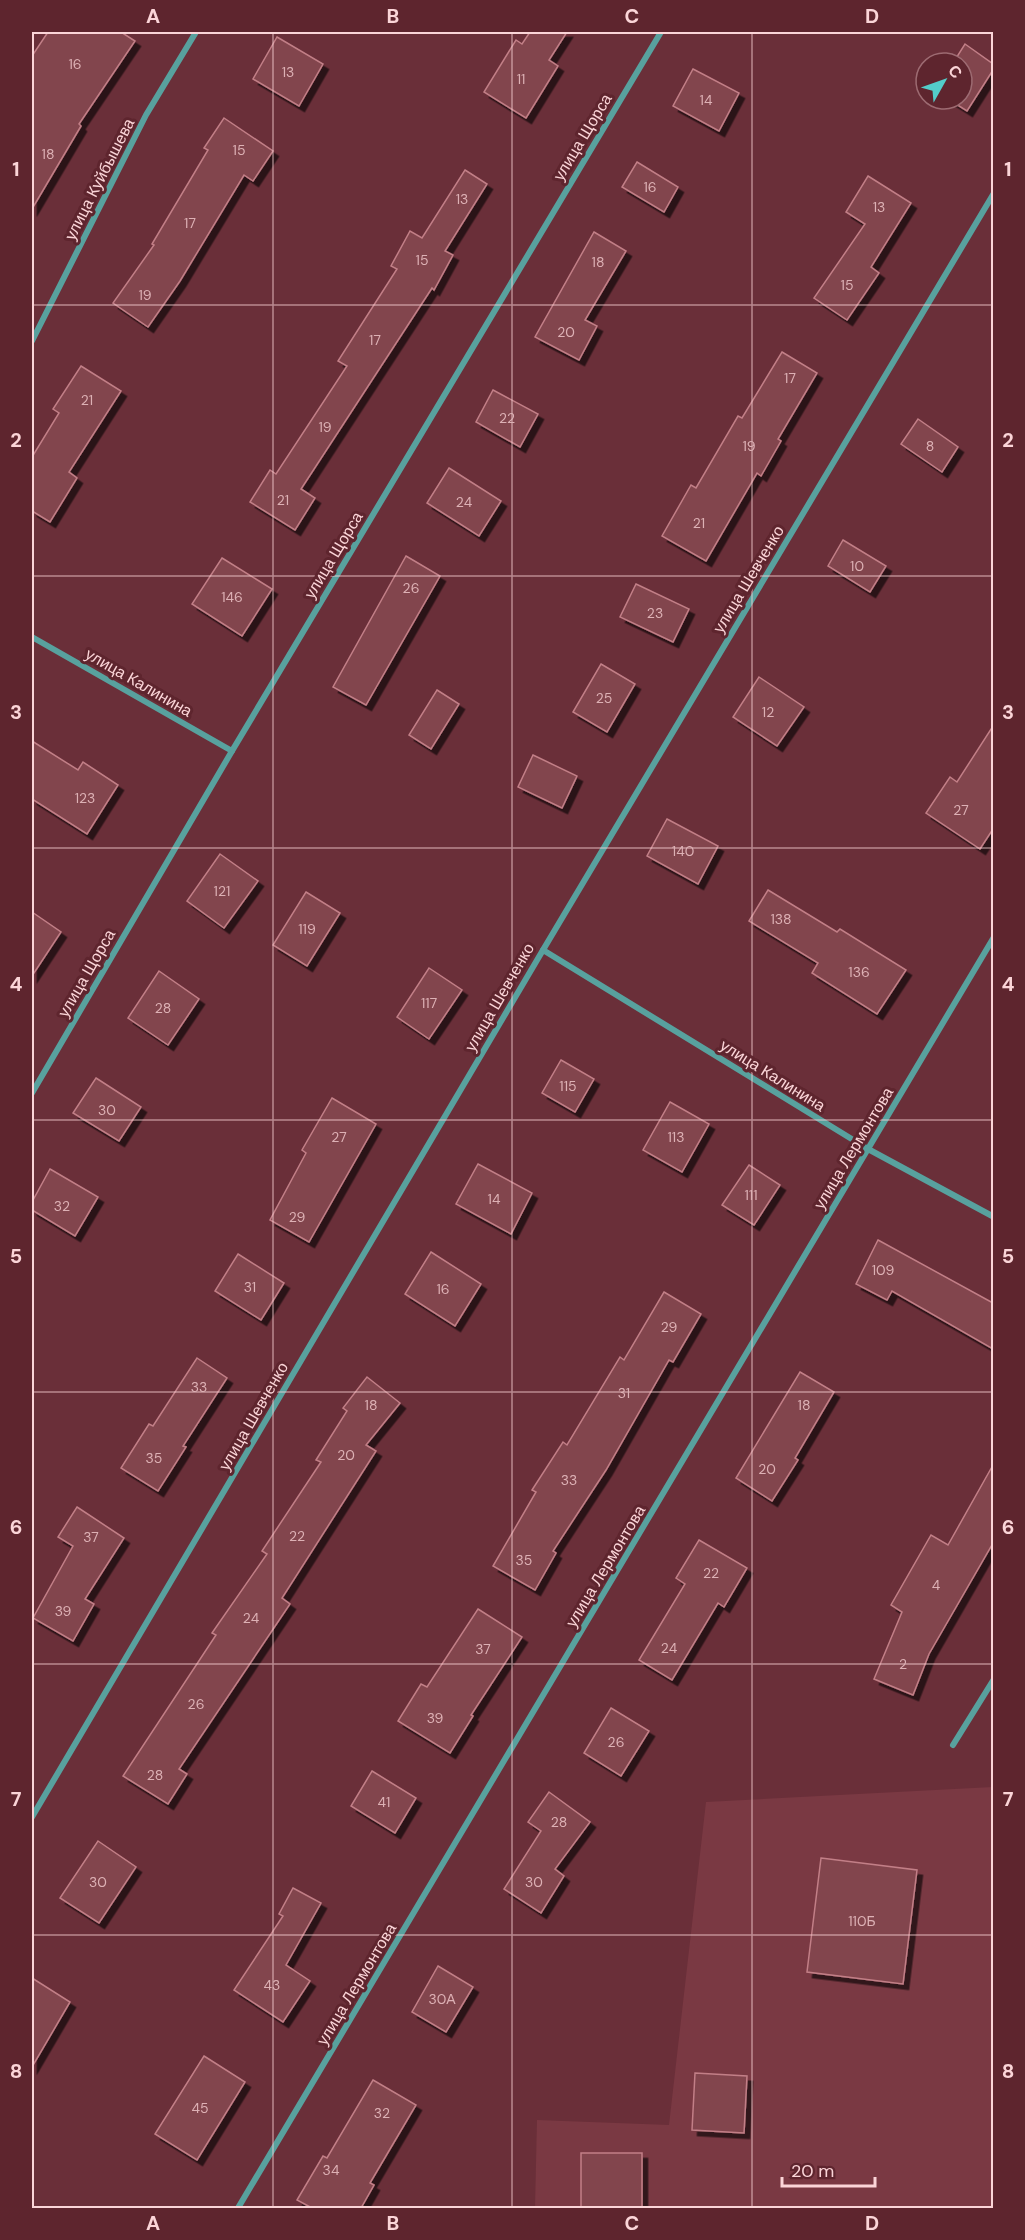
<svg xmlns="http://www.w3.org/2000/svg" width="1025" height="2240" font-family="'DM Sans',sans-serif">
<defs>
<filter id="shadow"><feDropShadow dx="5.5" dy="5.5" stdDeviation="0" flood-color="#0009"/></filter>
</defs>
<rect width="100%" height="100%" fill="#6a2f39"/>
<!-- built -->
<polygon fill="#7a3943" points="993,1787 993,2208 535,2208 537,2120 669,2125 706,1802"/>
<!-- building -->
<g fill="#82454d" stroke="#c27f87" stroke-width="1.5" filter="url(#shadow)">
<polygon points="48,32 121,32 135,41 79,124 81,126 32,209 32,56"/>
<polygon points="530,32 567,32 549,60 558,66 526,118 484,92 516,40 522,44"/>
<polygon points="277,37 323,64 299,106 253,79"/>
<polygon points="965,44 993,64 993,70 967,111 948,99 962,99 962,63 953,63"/>
<polygon points="693,69 739,93 719,131 673,106"/>
<polygon points="224,118 273,151 253,181 244,175 180,281 148,327 113,303 154,245 152,244 208,150 204,148"/>
<polygon points="637,162 678,187 664,212 622,187"/>
<polygon points="465,170 487,184 445,251 453,255 434,290 432,288 301,489 315,498 295,530 250,502 270,470 276,474 347,366 338,361 397,269 391,266 410,231 422,238"/>
<polygon points="868,176 911,203 871,267 879,273 847,320 814,298 865,224 846,212"/>
<polygon points="594,232 626,251 585,320 597,326 579,360 535,337"/>
<polygon points="782,352 817,373 778,439 781,441 761,476 757,473 706,561 662,536 691,485 696,488 738,416 742,418"/>
<polygon points="81,366 121,391 69,472 77,478 50,522 32,511 32,457 59,413 53,409"/>
<polygon points="493,390 538,414 520,447 476,422"/>
<polygon points="918,419 958,447 942,472 901,444"/>
<polygon points="449,468 501,501 479,536 427,503"/>
<polygon points="843,540 886,566 870,592 828,566"/>
<polygon points="406,556 440,576 366,705 333,687"/>
<polygon points="222,558 272,589 242,636 192,604"/>
<polygon points="636,584 689,609 673,642 620,617"/>
<polygon points="601,664 635,684 607,732 573,712"/>
<polygon points="759,677 804,707 777,746 733,717"/>
<polygon points="437,690 459,704 431,749 409,735"/>
<polygon points="993,726 993,829 980,849 926,813 950,777 957,782"/>
<polygon points="32,741 78,770 83,762 118,785 87,834 32,799"/>
<polygon points="533,755 577,776 562,808 518,787"/>
<polygon points="667,819 718,846 698,884 647,856"/>
<polygon points="220,854 258,881 224,928 187,901"/>
<polygon points="768,890 837,932 840,929 906,970 877,1014 812,973 818,963 749,921"/>
<polygon points="306,892 340,913 307,966 273,945"/>
<polygon points="32,912 61,932 32,976"/>
<polygon points="429,968 462,990 429,1039 397,1017"/>
<polygon points="159,971 199,999 168,1045 128,1018"/>
<polygon points="561,1060 594,1079 575,1112 542,1093"/>
<polygon points="96,1078 141,1107 119,1141 73,1113"/>
<polygon points="332,1098 376,1124 309,1242 270,1220 306,1153 302,1150"/>
<polygon points="670,1102 709,1124 682,1172 643,1150"/>
<polygon points="478,1164 532,1193 511,1234 456,1204"/>
<polygon points="749,1165 780,1185 754,1225 722,1205"/>
<polygon points="50,1169 98,1197 75,1236 32,1210 32,1202"/>
<polygon points="878,1240 993,1303 993,1349 892,1291 887,1300 856,1284"/>
<polygon points="431,1252 481,1284 455,1326 405,1294"/>
<polygon points="238,1254 284,1283 261,1320 215,1291"/>
<polygon points="664,1292 701,1314 673,1362 669,1360 606,1470 553,1551 556,1553 535,1590 493,1566 536,1492 532,1490 563,1442 567,1445 620,1357 624,1360"/>
<polygon points="197,1358 227,1378 183,1446 186,1447 158,1491 121,1468 149,1424 153,1426"/>
<polygon points="800,1372 834,1392 795,1458 798,1460 772,1501 736,1478"/>
<polygon points="367,1377 400,1403 366,1445 376,1451 282,1598 290,1604 179,1769 187,1774 168,1804 123,1776 216,1635 212,1633 267,1554 262,1551 321,1462 316,1460 347,1411 343,1408"/>
<polygon points="993,1465 993,1543 929,1654 913,1695 874,1679 902,1612 891,1605 931,1535 948,1545"/>
<polygon points="77,1507 124,1538 85,1599 94,1604 73,1641 33,1618 73,1546 58,1537"/>
<polygon points="699,1540 747,1568 724,1607 718,1603 672,1680 639,1660 685,1584 676,1578"/>
<polygon points="478,1609 522,1637 471,1715 473,1716 450,1753 398,1721 421,1684 427,1687"/>
<polygon points="611,1708 649,1731 621,1776 584,1753"/>
<polygon points="372,1771 416,1798 395,1833 351,1806"/>
<polygon points="549,1792 590,1822 555,1869 564,1876 541,1913 504,1889 541,1831 528,1822"/>
<polygon points="98,1841 136,1867 99,1923 60,1898"/>
<polygon points="821,1858 917,1870 903,1984 807,1972"/>
<polygon points="293,1888 321,1903 286,1965 310,1981 283,2022 234,1990 283,1916 279,1914"/>
<polygon points="438,1966 473,1987 446,2032 412,2012"/>
<polygon points="32,1978 70,2002 32,2067"/>
<polygon points="204,2056 245,2082 197,2160 155,2134"/>
<polygon points="695,2073 747,2076 744,2133 692,2130"/>
<polygon points="373,2080 416,2105 370,2183 374,2185 361,2208 312,2208 297,2200 323,2156 327,2158"/>
<rect x="581" y="2153" width="61" height="55"/>
</g>
<g fill="none" stroke-linecap="round" stroke-linejoin="round">
<!-- minor -->
<g stroke="#58a19e" stroke-width="6">
<polyline points="32,341 146,115 196,32"/>
<polyline points="32,637 232,751"/>
<polyline points="543,950 868,1149 994,1217"/>
<polyline points="32,1093 232,751 661,32"/>
<polyline points="953,1745 994,1679"/>
<polyline points="32,1817 543,950 994,193"/>
<polyline points="238,2208 994,937"/>
</g>
</g>
<!-- grid -->
<path fill="none" stroke="#fbd5d8" stroke-width="1.5" stroke-opacity="0.55" d="M273,32V2208M512,32V2208M752,32V2208M32,305H994M32,576H994M32,848H994M32,1120H994M32,1392H994M32,1664H994M32,1935H994"/>
<g text-anchor="middle" stroke-width="6" stroke-linejoin="round" paint-order="stroke">
<!-- number labels -->
<g font-size="14" fill="#ddb1b5">
<text x="75" y="69">16</text>
<text x="288" y="77">13</text>
<text x="521" y="84">11</text>
<text x="706" y="105">14</text>
<text x="239" y="155">15</text>
<text x="48" y="159">18</text>
<text x="650" y="192">16</text>
<text x="462" y="204">13</text>
<text x="879" y="212">13</text>
<text x="190" y="228">17</text>
<text x="422" y="265">15</text>
<text x="598" y="267">18</text>
<text x="847" y="290">15</text>
<text x="145" y="300">19</text>
<text x="566" y="337">20</text>
<text x="375" y="345">17</text>
<text x="790" y="383">17</text>
<text x="87" y="405">21</text>
<text x="507" y="423">22</text>
<text x="325" y="432">19</text>
<text x="749" y="451">19</text>
<text x="930" y="451">8</text>
<text x="283" y="505">21</text>
<text x="464" y="507">24</text>
<text x="699" y="528">21</text>
<text x="857" y="571">10</text>
<text x="411" y="593">26</text>
<text x="232" y="602">146</text>
<text x="655" y="618">23</text>
<text x="604" y="703">25</text>
<text x="768" y="717">12</text>
<text x="85" y="803">123</text>
<text x="961" y="815">27</text>
<text x="683" y="856">140</text>
<text x="222" y="896">121</text>
<text x="781" y="924">138</text>
<text x="307" y="934">119</text>
<text x="859" y="977">136</text>
<text x="429" y="1008">117</text>
<text x="163" y="1013">28</text>
<text x="568" y="1091">115</text>
<text x="107" y="1115">30</text>
<text x="339" y="1142">27</text>
<text x="676" y="1142">113</text>
<text x="751" y="1200">111</text>
<text x="494" y="1204">14</text>
<text x="62" y="1211">32</text>
<text x="297" y="1222">29</text>
<text x="883" y="1275">109</text>
<text x="250" y="1292">31</text>
<text x="443" y="1294">16</text>
<text x="669" y="1332">29</text>
<text x="199" y="1392">33</text>
<text x="624" y="1398">31</text>
<text x="371" y="1410">18</text>
<text x="804" y="1410">18</text>
<text x="346" y="1460">20</text>
<text x="154" y="1463">35</text>
<text x="767" y="1474">20</text>
<text x="569" y="1485">33</text>
<text x="297" y="1541">22</text>
<text x="91" y="1542">37</text>
<text x="524" y="1565">35</text>
<text x="711" y="1578">22</text>
<text x="936" y="1590">4</text>
<text x="63" y="1616">39</text>
<text x="251" y="1623">24</text>
<text x="669" y="1653">24</text>
<text x="483" y="1654">37</text>
<text x="903" y="1669">2</text>
<text x="196" y="1709">26</text>
<text x="435" y="1723">39</text>
<text x="616" y="1747">26</text>
<text x="155" y="1780">28</text>
<text x="384" y="1807">41</text>
<text x="559" y="1827">28</text>
<text x="98" y="1887">30</text>
<text x="534" y="1887">30</text>
<text x="862" y="1926">110Б</text>
<text x="272" y="1990">43</text>
<text x="442" y="2004">30А</text>
<text x="200" y="2113">45</text>
<text x="382" y="2118">32</text>
<text x="331" y="2175">34</text>
</g>
<!-- street labels -->
<g font-size="16" fill="#fbd5d8" stroke="#5e252e">
<text transform="translate(582 137) rotate(-59)" y="6">улица Щорса</text>
<text transform="translate(99 179) rotate(-63)" y="6">улица Куйбышева</text>
<text transform="translate(333 555) rotate(-59)" y="6">улица Щорса</text>
<text transform="translate(748 579) rotate(-59)" y="6">улица Шевченко</text>
<text transform="translate(139 682) rotate(30)" y="6">улица Калинина</text>
<text transform="translate(86 973) rotate(-60)" y="6">улица Щорса</text>
<text transform="translate(499 997) rotate(-60)" y="6">улица Шевченко</text>
<text transform="translate(773 1075) rotate(32)" y="6">улица Калинина</text>
<text transform="translate(853 1148) rotate(-59)" y="6">улица Лермонтова</text>
<text transform="translate(253 1416) rotate(-60)" y="6">улица Шевченко</text>
<text transform="translate(605 1566) rotate(-59)" y="6">улица Лермонтова</text>
<text transform="translate(356 1984) rotate(-59)" y="6">улица Лермонтова</text>
</g>
</g>
<!-- border -->
<rect width="1025" height="2240" fill="none" stroke="#5e252e" stroke-width="66"/>
<!-- north arrow -->
<g transform="translate(944 81) rotate(50)"><circle r="28" fill="#5e252e" stroke="#9d6b72" stroke-width="1.5"/>
<path d="M0-4.5L10 22L0 15L-10 22Z" fill="#53cdc9"/>
<text y="-9" font-size="16" font-weight="bold" text-anchor="middle" fill="#fbd5d8">С</text>
</g>
<!-- scale -->
<path d="M782 2177v9h93v-9" fill="none" stroke="#fbd5d8" stroke-width="3"/>
<text x="791" y="2177" font-size="18" fill="#fbd5d8" stroke="#5e252e" stroke-width="4.5" paint-order="stroke">20 m</text>
<rect x="33" y="33" width="959" height="2174" fill="none" stroke="#fbd5d8" stroke-width="2"/>
<g font-size="20" text-anchor="middle" font-weight="bold" fill="#fbd5d8">
<text x="153" y="23">A</text>
<text x="393" y="23">B</text>
<text x="632" y="23">C</text>
<text x="872" y="23">D</text>
<text x="16" y="176">1</text>
<text x="1008" y="176">1</text>
<text x="16" y="447">2</text>
<text x="1008" y="447">2</text>
<text x="16" y="719">3</text>
<text x="1008" y="719">3</text>
<text x="16" y="991">4</text>
<text x="1008" y="991">4</text>
<text x="16" y="1263">5</text>
<text x="1008" y="1263">5</text>
<text x="16" y="1534">6</text>
<text x="1008" y="1534">6</text>
<text x="16" y="1806">7</text>
<text x="1008" y="1806">7</text>
<text x="16" y="2078">8</text>
<text x="1008" y="2078">8</text>
<text x="153" y="2230">A</text>
<text x="393" y="2230">B</text>
<text x="632" y="2230">C</text>
<text x="872" y="2230">D</text>
</g>
</svg>
